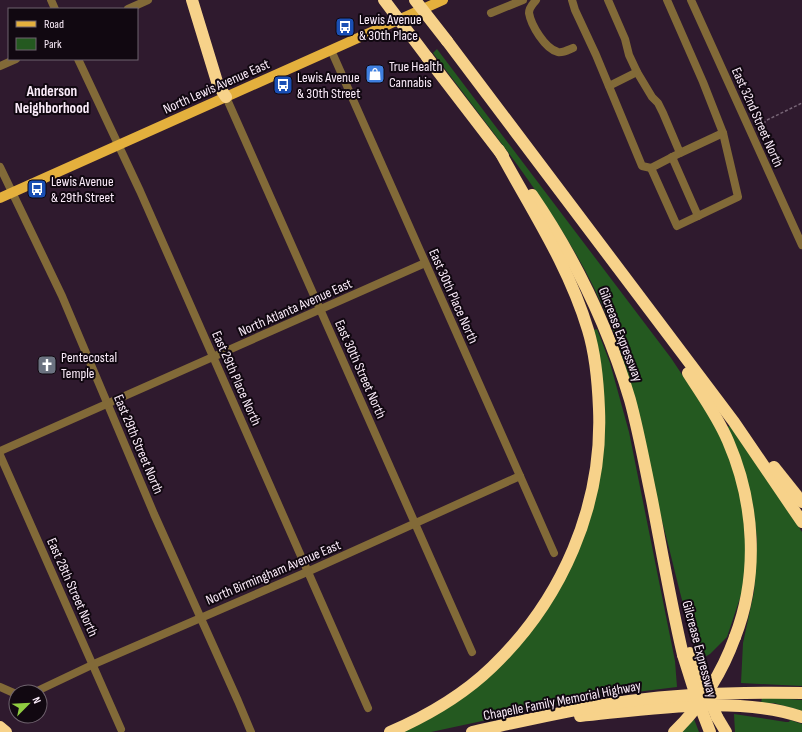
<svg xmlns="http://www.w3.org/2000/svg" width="802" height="732" font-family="'Sofia Sans Condensed',sans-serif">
<rect width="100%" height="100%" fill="#2f1a2e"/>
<!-- green -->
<g fill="#245920">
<path d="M437,49L671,358L709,415L727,449L739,485L744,519L746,556L742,592L727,637L710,654L701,659C687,624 679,588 670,552C660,514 651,475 642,437C633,399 625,360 610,323C569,223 497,139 433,53Z"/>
<polygon points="597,329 610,363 629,432 675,661 677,687 588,698 431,732 400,732 421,722 532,629 597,487 593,330"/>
<polygon points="730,426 790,513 802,532 802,686 741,683 743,643 754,592 757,540 753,505 742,462 727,427"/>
<polygon points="762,697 802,700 802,711 774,703 761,703"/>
<polygon points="734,714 786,722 789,722 790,720 802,724 802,732 735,732"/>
<polygon points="694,719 699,732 682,732"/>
</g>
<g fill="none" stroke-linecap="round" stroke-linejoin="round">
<!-- path -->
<polyline stroke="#776576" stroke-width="1.5" stroke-dasharray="3 2" stroke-linecap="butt" points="759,132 760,127 767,120 802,103"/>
<!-- minor -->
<g stroke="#826a38" stroke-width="8">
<polyline points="51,0 55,9"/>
<path d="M536,0C533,4 529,7 529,13C531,25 545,49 558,52C563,53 568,50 573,48"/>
<polyline points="572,0 575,10 596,55 642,166 651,168"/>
<polyline points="608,0 625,39 629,55 637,72 652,97 658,103 663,113 680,153 723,133"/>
<polyline points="667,0 703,82 723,133 738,197 677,226 651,168 680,153"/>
<polyline points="691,0 802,245"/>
<polyline points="128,9 148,0"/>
<polyline points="491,13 523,0"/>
<polyline points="331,50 520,476 554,553"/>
<polyline points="78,59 140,191 368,708"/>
<polyline points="0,66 16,59"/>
<polyline points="609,86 637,72"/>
<polyline points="226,97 472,652"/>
<polyline points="672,157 698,216"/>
<polyline points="0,167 62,296 154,514 238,701 251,732"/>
<polyline points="0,451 425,263"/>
<polyline points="0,455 121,729"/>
<polyline points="0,687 16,694"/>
<polyline points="35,692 94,664 307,572 520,476"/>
</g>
<!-- major -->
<polyline stroke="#e4b03d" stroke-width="10" points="0,198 443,0"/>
<!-- highway -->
<g stroke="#f7d28a" stroke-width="12">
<polyline points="192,0 218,85 226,97"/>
<polyline points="447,41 734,422 802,522"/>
<polyline points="427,57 503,156"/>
<path d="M532,195C575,258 608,326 630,400C639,433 645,467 652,500C662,552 671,604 683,655"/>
<path d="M688,373C702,395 718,417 728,441C755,503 759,575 735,637"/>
<polyline points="774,467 802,502"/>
<path d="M580,716C650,709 735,695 802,717"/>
<polyline points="717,717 726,732"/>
<polyline points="0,727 6,732"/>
<path d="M390,732C427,716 463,695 492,667C562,600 603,506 599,409C598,383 596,356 588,330C569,266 531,209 499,150"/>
<path d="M472,732C524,721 576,708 629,701C687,693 744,692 802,693"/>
</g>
<!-- highway-bridge -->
<g stroke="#f7d28a" stroke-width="12">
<polyline points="384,0 427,57"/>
<polyline points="415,0 447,41"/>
<polyline points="690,653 717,717"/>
<polyline points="683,655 695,693 710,732"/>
<path d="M674,732C701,706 722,673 735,637"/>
</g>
</g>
<!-- icons -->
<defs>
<g id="bus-square" transform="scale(1)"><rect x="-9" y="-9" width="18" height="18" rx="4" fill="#1a4fb4" stroke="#110811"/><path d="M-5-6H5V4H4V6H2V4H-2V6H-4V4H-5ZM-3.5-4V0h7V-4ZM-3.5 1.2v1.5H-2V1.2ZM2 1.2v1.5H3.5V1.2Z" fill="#fff"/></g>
<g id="shop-square" transform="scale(1)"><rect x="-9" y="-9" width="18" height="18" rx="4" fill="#3f7fe0" stroke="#110811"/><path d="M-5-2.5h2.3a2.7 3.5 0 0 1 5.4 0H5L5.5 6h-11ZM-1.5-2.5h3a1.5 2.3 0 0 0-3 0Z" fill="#fff"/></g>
<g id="church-square" transform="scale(1)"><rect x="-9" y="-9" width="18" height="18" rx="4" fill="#6b7280" stroke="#110811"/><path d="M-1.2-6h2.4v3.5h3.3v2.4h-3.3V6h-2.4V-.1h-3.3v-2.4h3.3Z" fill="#fff"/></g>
</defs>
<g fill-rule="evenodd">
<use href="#bus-square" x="345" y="27"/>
<use href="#shop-square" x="375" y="74"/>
<use href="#bus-square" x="283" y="85"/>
<use href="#bus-square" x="37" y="189"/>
<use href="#church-square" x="47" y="365"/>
</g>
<g text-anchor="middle" stroke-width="4" stroke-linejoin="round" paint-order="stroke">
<!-- poi labels -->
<g font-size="14" fill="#fbecfa" stroke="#110811" text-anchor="start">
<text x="359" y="24">Lewis Avenue<tspan x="359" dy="16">&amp; 30th Place</tspan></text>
<text x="389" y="71">True Health<tspan x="389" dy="16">Cannabis</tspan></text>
<text x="297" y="82">Lewis Avenue<tspan x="297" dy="16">&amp; 30th Street</tspan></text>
<text x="51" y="186">Lewis Avenue<tspan x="51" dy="16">&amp; 29th Street</tspan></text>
<text x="61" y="362">Pentecostal<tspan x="61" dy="16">Temple</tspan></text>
</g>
<!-- street labels -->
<g font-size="14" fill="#fbecfa" stroke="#110811">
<text transform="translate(216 86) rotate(-24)" y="5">North Lewis Avenue East</text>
<text transform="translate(758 117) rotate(66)" y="5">East 32nd Street North</text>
<text transform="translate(454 296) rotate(66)" y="5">East 30th Place North</text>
<text transform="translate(295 307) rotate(-24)" y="5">North Atlanta Avenue East</text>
<text transform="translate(621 334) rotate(69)" y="5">Gilcrease Expressway</text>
<text transform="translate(361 369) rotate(66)" y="5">East 30th Street North</text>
<text transform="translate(237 378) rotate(66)" y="5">East 29th Place North</text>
<text transform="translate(139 444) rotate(67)" y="5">East 29th Street North</text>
<text transform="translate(273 572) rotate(-23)" y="5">North Birmingham Avenue East</text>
<text transform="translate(73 587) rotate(66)" y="5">East 28th Street North</text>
<text transform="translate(700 649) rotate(75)" y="5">Gilcrease Expressway</text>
<text transform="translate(562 700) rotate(-11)" y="5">Chapelle Family Memorial Highway</text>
</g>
<!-- neighbourhood labels -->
<g font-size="15" font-weight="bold" fill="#fbecfa" stroke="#110811">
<text x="52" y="96">Anderson<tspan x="52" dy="17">Neighborhood</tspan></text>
</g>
</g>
<!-- legend -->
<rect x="8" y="8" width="130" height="52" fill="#110811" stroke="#6f636e"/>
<rect x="16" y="21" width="20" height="6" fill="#e4b03d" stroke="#6f636e"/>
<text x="44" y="28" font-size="12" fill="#fbecfa">Road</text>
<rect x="16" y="38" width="20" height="12" fill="#245920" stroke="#6f636e"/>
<text x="44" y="48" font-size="12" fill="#fbecfa">Park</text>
<!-- north arrow -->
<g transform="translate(28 704) rotate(66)"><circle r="19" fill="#110811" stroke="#6f636e"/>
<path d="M0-3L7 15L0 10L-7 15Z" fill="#90cd41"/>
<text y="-6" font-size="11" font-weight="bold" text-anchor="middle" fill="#fbecfa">N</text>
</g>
</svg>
